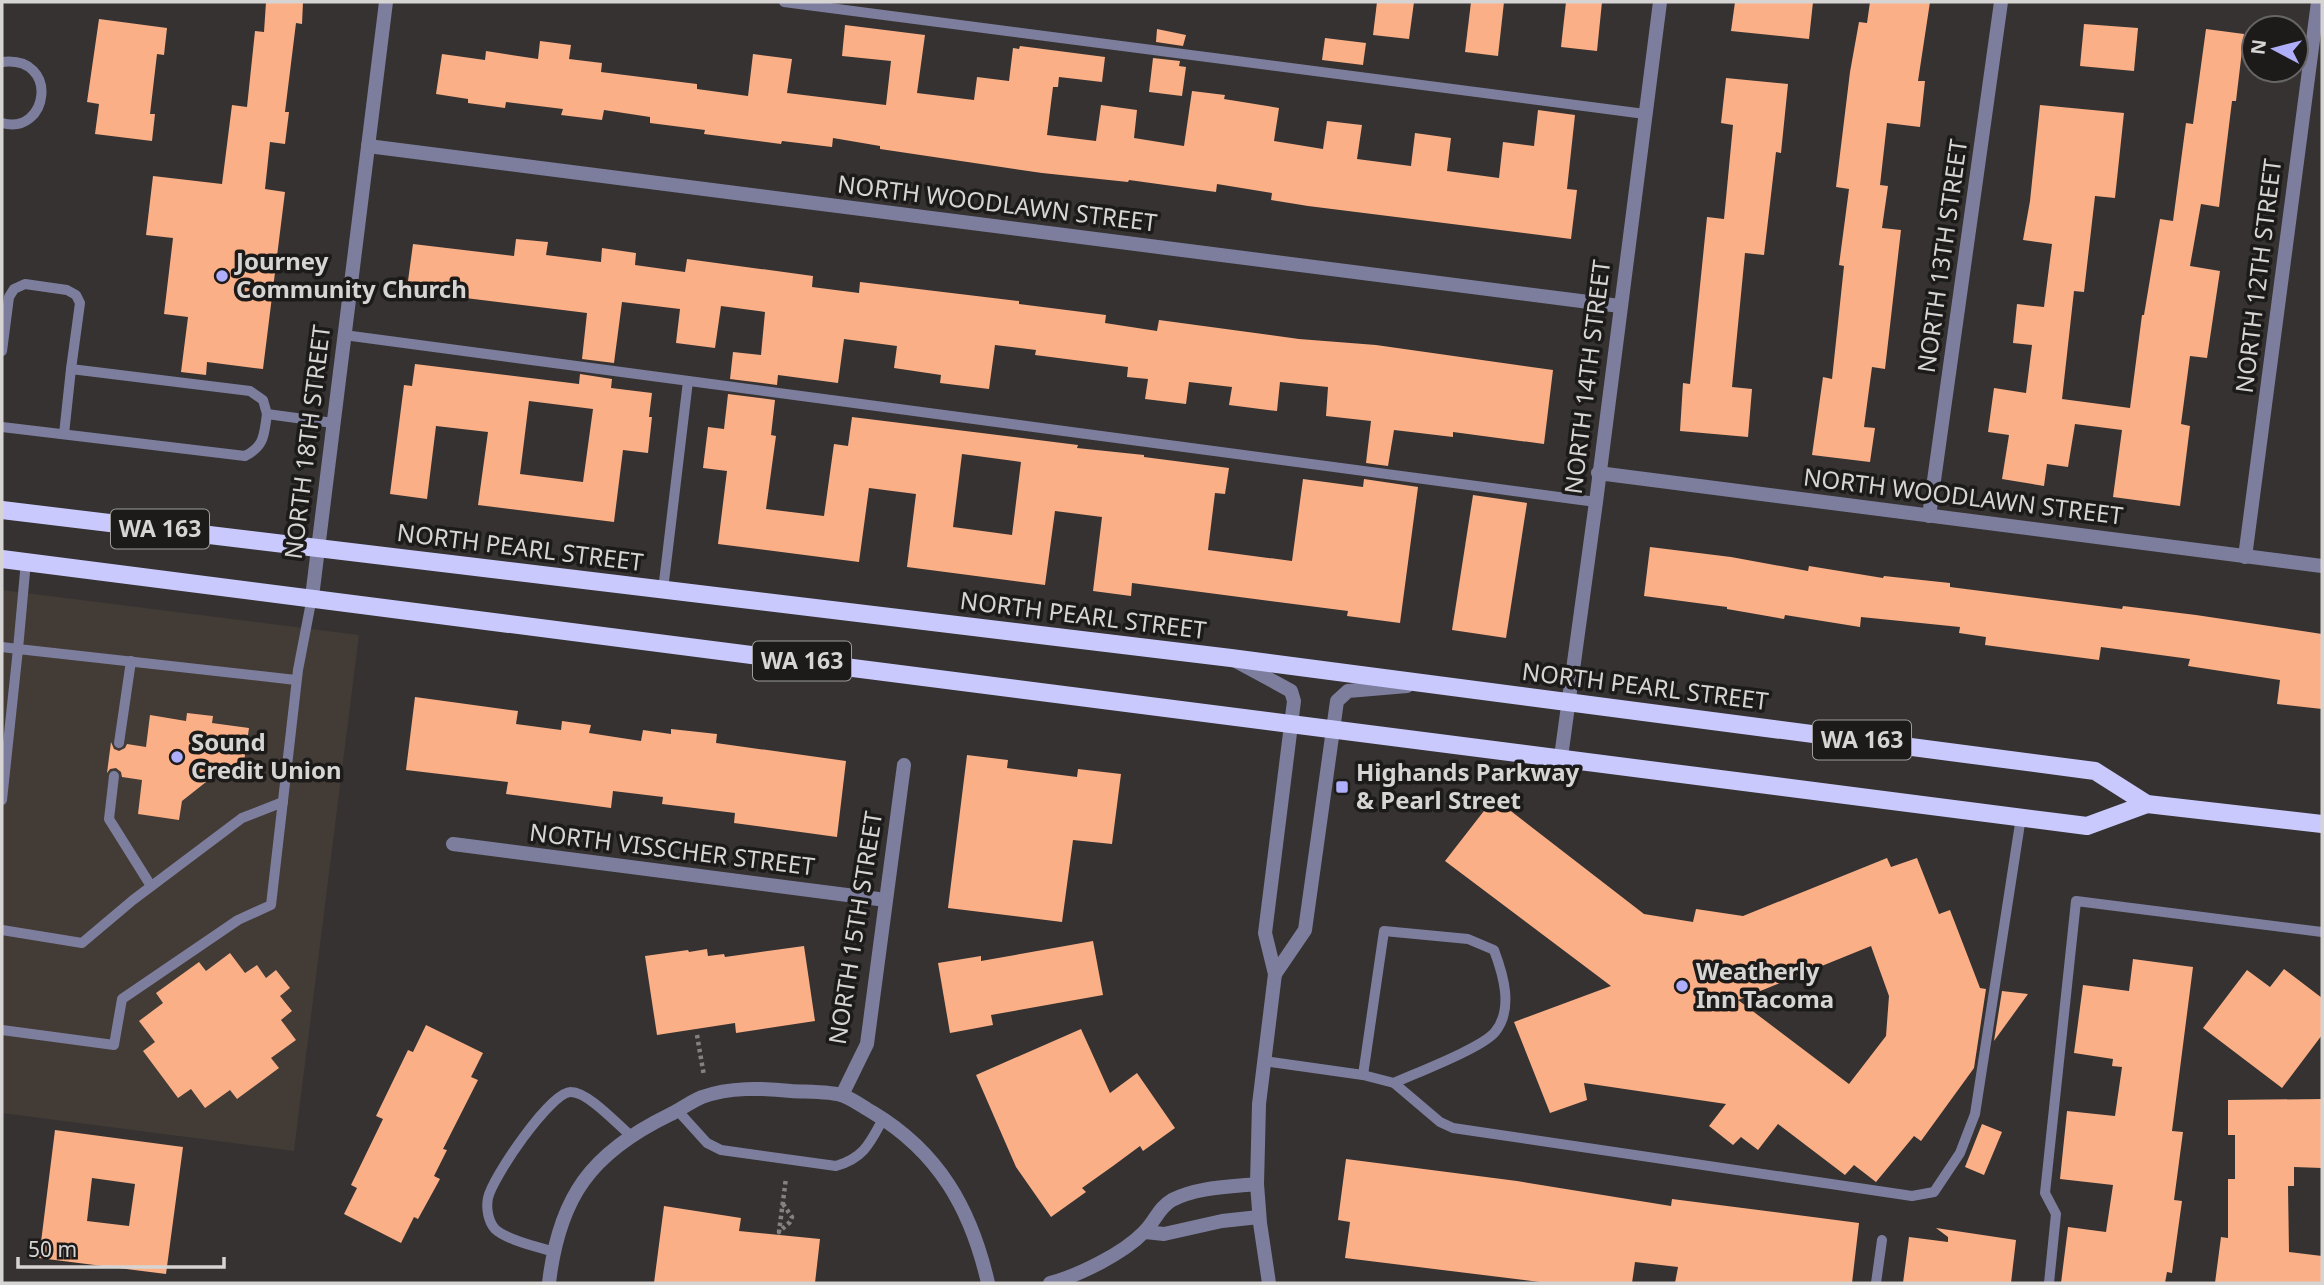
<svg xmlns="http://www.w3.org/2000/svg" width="2324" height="1285" font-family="'Noto Sans',sans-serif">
<rect width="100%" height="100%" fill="#353231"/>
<!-- built -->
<polygon fill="#433b36" points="2,590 359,635 294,1151 2,1113"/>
<!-- building -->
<g fill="#fbaf86" fill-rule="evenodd">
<polygon points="266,2 303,2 302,24 296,23 285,112 289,112 285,144 270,142 265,189 285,192 263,369 207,362 206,375 181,372 188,317 164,314 173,238 146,235 153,176 222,184 232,105 247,107 255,31 264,32"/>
<polygon points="1377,2 1414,2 1409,39 1373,35"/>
<polygon points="1471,2 1504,2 1498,56 1465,52"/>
<polygon points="1566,2 1602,2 1597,51 1561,47"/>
<polygon points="1735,2 1813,2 1809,39 1731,31"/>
<polygon points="1870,2 1930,2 1918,81 1925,81 1920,127 1887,123 1880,185 1888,186 1882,228 1901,230 1885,369 1872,367 1864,427 1875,428 1870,462 1812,455 1823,377 1832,379 1844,266 1839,265 1849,189 1836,187 1850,72 1859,22 1867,23"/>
<polygon points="99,19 167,28 164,55 157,54 150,114 155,114 152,141 95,134 99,104 87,102"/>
<polygon points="2084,24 2138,28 2134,71 2080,66"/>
<polygon points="845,25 925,35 917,93 974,100 977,77 1009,81 1013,48 1019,49 1020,46 1105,57 1102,82 1059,77 1058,87 1053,87 1047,135 1096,141 1101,105 1137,110 1134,138 1184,146 1192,91 1225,95 1224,99 1279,108 1274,141 1323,149 1327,121 1362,125 1357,159 1411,166 1415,133 1451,138 1447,171 1499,178 1503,142 1534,146 1538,110 1575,115 1567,189 1577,190 1571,239 1308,206 1271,200 1272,193 1217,184 1216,192 1129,180 1128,182 1042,173 880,149 880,146 833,138 832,147 782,141 781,144 704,134 705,130 650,123 650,117 604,110 602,120 561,115 563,109 506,102 505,108 468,103 468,99 436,94 442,54 485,60 486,51 538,59 540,41 571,45 569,59 602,63 601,72 697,84 697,89 748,96 753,54 792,59 787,93 886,105 891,61 842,56"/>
<polygon points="1157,29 1186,35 1183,46 1156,42"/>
<polygon points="2206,29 2244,34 2236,101 2232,101 2219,207 2201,204 2190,266 2220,271 2207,358 2190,356 2181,424 2190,426 2180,506 2113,497 2122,430 2075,424 2068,467 2047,464 2044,486 2002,479 2009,435 1988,432 1994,388 2026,393 2032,345 2013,343 2017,304 2044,307 2052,244 2023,240 2030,201 2040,105 2124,113 2115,198 2095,196 2084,292 2074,291 2062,399 2130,408 2142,315 2144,315 2160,219 2173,221 2186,123 2193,124"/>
<polygon points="1325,38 1366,43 1363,65 1322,60"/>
<polygon points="1153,58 1180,61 1179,66 1186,67 1182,96 1149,92"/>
<polygon points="1726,78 1788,84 1781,153 1776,152 1764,255 1745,253 1732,387 1752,389 1748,437 1680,431 1683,383 1690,384 1707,217 1724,219 1733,125 1721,123"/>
<polygon points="516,239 548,242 546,255 601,262 602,248 636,253 635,265 685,272 687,259 813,276 812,287 859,293 860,282 1019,301 1019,304 1106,315 1105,323 1157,331 1159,320 1299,339 1376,345 1553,370 1544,444 1453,432 1453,437 1394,430 1388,466 1366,463 1371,421 1326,416 1328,387 1280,382 1277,411 1229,405 1232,387 1189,382 1186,404 1145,399 1148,379 1127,377 1128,367 1035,355 1036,350 995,345 989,389 940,383 941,375 894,368 897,346 844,339 838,383 778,375 777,385 730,379 733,352 761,355 765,312 721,306 715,348 676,343 680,309 622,302 614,363 582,359 587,313 433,294 434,284 408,281 413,244 514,256"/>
<path d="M415,364L579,384L580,374L612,379L611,388L652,393L649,417H652L648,453L623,450L614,522L478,505L488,432L436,426L427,499L390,494L404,385L412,386ZM529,401L593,409L583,482L520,474Z"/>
<path d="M728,394L775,400L771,435L776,436L766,509L824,516L834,444L848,446L852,417L1078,445L1077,448L1144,455V457L1229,468L1225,494L1215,493L1208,550L1292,561L1303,479L1363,487L1364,479L1418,487L1400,623L1347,616L1348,611L1132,583L1131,596L1093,591L1102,517L1055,511L1045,585L907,567L916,494L869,488L859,562L718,544L727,471L703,468L708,427L724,429ZM962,454L1021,462L1012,535L953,527Z"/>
<polygon points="1473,495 1527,503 1506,638 1452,630"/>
<polygon points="1650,547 1731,557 1808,571 1809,566 1883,578 1884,576 1950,583 1950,587 2122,609 2123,606 2196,615 2322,634 2322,709 2277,704 2280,680 2188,666 2190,659 2101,647 2099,660 1985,645 1986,637 1959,633 1960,627 1861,617 1860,627 1785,615 1784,619 1727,609 1727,607 1644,596"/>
<polygon points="415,697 518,711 516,724 561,730 562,721 591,725 589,733 641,741 643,730 671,734 671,729 717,734 716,743 846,761 837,837 734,823 735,813 662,804 663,797 613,791 611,808 506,794 508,782 406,770"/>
<polygon points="187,713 213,716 212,723 249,728 243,769 225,767 182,801 179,820 138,814 142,780 122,777 121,772 116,768 110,769 107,773 111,742 114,749 119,751 125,748 127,744 146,747 150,715 186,721"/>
<polygon points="967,755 1008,760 1007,768 1077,777 1078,769 1121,774 1112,844 1073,840 1062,922 948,908"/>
<path d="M1494,798L1644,914L1693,922L1696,909L1743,916L1887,858L1891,867L1917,858L1939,914L1950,910L1980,988L1986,989L1974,1068L1921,1141L1914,1136L1876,1182L1854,1165L1845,1175L1778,1124L1758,1150L1741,1137L1733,1145L1709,1126L1726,1104L1584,1083L1587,1100L1550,1113L1514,1022L1611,986L1445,861ZM1871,946L1889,996L1886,1036L1849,1084L1738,1000Z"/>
<polygon points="1093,941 1103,995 991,1015 993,1025 950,1033 938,963 981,956 981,961"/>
<polygon points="804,946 815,1021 736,1033 735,1023 657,1035 645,956 688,950 689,952 707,949 708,956 724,954 725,957"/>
<polygon points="230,953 245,973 257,965 266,978 276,970 290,988 280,996 292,1011 281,1020 296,1040 271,1058 279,1068 237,1099 230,1090 205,1108 191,1089 178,1098 143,1051 155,1042 139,1021 163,1003 156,993 199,962 206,971"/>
<polygon points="2133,959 2193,967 2172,1131 2183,1132 2174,1200 2182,1201 2172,1273 2167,1272 2165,1283 2061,1283 2068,1227 2106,1232 2113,1185 2060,1179 2067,1111 2115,1116 2122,1067 2112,1066 2113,1059 2074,1053 2083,985 2129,991"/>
<polygon points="2284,969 2322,998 2322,1035 2282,1088 2203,1028 2247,970 2270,987"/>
<polygon points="2002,991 2028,994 1994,1041"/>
<polygon points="426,1025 483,1053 471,1077 478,1080 443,1149 447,1150 434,1176 440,1179 418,1219 414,1217 401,1243 344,1214 357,1188 351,1185 383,1119 376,1116 408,1050 413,1052"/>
<polygon points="1081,1029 1110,1093 1137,1073 1175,1128 1143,1151 1140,1146 1113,1166 1082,1188 1086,1192 1051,1217 1016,1167 976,1075"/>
<polygon points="2322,1099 2322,1168 2294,1167 2294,1186 2288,1186 2289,1252 2322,1256 2322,1283 2215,1283 2221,1237 2228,1238 2228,1179 2235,1179 2235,1135 2228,1135 2228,1100"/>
<polygon points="1982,1124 2002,1132 1984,1175 1965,1167"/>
<path d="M55,1130L183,1147L166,1274L39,1258ZM92,1178L135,1184L129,1226L87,1221Z"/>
<polygon points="1346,1159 1517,1181 1671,1206 1672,1199 1859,1223 1852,1283 1675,1283 1678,1267 1635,1262 1632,1283 1548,1283 1345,1258 1350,1222 1338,1220"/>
<polygon points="664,1206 741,1218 739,1231 820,1239 815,1283 654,1283"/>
<polygon points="1936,1228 2016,1240 2011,1283 1903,1283 1909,1237 1948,1242 1948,1237"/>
</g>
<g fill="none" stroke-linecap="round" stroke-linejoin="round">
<!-- path -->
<g stroke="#848281" stroke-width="4.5" stroke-dasharray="3.5 3.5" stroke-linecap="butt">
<polyline points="697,1035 704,1076"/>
<polyline points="783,1204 792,1217 790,1222 779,1232 786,1178"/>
</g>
<!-- service -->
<g stroke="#7d7e9d" stroke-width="10">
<polyline points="784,2 1645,114"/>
<path d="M2,62C60,55 49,136 2,123"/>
<polyline points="344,335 1596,502"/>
<polyline points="2,351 9,297 14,289 25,284 67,290 76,295 80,303 71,369 250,391 263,400 267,414 333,423"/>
<path d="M2,427L245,456C265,446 264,434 267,414"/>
<polyline points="64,434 71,369"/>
<polyline points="26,561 18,649 296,680"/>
<polyline points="663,590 688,381"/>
<polyline points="2,647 18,649 2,800"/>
<polyline points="119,743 131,661"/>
<polyline points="114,776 109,819 151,886"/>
<polyline points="2,930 82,943 133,900 242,818 283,802"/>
<polyline points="2,1030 114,1045 122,999 238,920 271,905 298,670 312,597"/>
<polyline points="1264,1061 1363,1075 1394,1083 1440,1122 1453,1128 1912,1196 1934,1192 1960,1153 1975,1114 2021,817"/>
<path d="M1363,1075L1384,931L1468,939L1494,950C1503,974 1514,1009 1495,1032C1482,1048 1416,1073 1394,1083"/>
<path d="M678,1111L707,1143L721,1150L836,1166C864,1158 870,1143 883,1119"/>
<path d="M554,1252C539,1247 506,1240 495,1229C488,1221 486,1208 488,1198C492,1178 551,1091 571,1092C588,1092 617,1124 630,1135"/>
<polyline points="1876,1283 1882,1240"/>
<polyline points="2049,1283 2056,1214 2045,1193 2076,901 2322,932"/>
</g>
<!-- minor -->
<g stroke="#7d7e9d" stroke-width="14">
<polyline points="368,146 1620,306"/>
<polyline points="1598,473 2322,566"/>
<polyline points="1929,516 2001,2"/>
<polyline points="2245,557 2318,2"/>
<polyline points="312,597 386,2"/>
<polyline points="1236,661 1291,691 1294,701 1265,933 1275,974 1259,1104 1257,1184 1260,1223 1269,1283"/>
<polyline points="1561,757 1596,502 1660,2"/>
<polyline points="453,844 886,900"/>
<polyline points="1275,974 1305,930 1337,701 1348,691 1407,686"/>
<polyline points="842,1095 867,1044 904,765"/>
<polyline points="1145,1232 1164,1234 1222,1221 1259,1217"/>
<path d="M549,1283C559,1197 591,1153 669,1115C680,1110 690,1102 702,1097C730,1087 761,1088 791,1091C806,1092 832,1091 844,1096C854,1100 863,1107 872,1112C939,1152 971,1209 988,1283"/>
<path d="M1050,1283C1078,1276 1124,1253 1144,1232C1155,1222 1158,1208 1172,1200C1197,1187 1229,1187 1257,1184"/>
</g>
<!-- primary -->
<g stroke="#c9c9fd" stroke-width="18">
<polyline points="2,510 1231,658 2095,771 2147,804 2322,824"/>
<polyline points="2,559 2087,826 2147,804"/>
</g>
</g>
<!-- markers -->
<g fill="#afaefa" stroke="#1c1b1a" stroke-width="2.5">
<circle cx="222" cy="276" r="7"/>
<circle cx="177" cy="757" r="7"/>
<rect x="1335" y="780" width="14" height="14" rx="3.5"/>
<circle cx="1682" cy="986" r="7"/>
</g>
<g text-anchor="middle" stroke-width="7" stroke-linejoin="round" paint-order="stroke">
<!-- shield labels -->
<g fill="#1c1b1a" stroke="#9f9d9c" stroke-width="2">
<rect x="111" y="509.5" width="98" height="39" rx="5"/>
<rect x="753" y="641.5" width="98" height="39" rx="5"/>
<rect x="1813" y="720.5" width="98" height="39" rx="5"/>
</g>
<g font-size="23" font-weight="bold" fill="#d7d5d4">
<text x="160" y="537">WA 163</text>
<text x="802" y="669">WA 163</text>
<text x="1862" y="748">WA 163</text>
</g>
<!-- street labels -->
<g font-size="24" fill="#d7d5d4" stroke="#1c1b1a">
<text transform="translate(997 204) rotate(7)" y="8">NORTH WOODLAWN STREET</text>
<text transform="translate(1943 256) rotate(-82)" y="8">NORTH 13TH STREET</text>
<text transform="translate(2259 276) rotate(-83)" y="8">NORTH 12TH STREET</text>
<text transform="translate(1588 377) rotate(-83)" y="8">NORTH 14TH STREET</text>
<text transform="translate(308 442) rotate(-83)" y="8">NORTH 18TH STREET</text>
<text transform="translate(1963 497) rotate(7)" y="8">NORTH WOODLAWN STREET</text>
<text transform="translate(520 548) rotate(7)" y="8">NORTH PEARL STREET</text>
<text transform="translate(1083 616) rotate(7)" y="8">NORTH PEARL STREET</text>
<text transform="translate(1645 687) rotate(7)" y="8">NORTH PEARL STREET</text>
<text transform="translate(672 850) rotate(7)" y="8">NORTH VISSCHER STREET</text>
<text transform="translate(856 928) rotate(-81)" y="8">NORTH 15TH STREET</text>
</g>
<!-- poi labels -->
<g font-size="24" font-weight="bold" fill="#d7d5d4" stroke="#1c1b1a" text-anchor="start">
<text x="236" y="270">Journey<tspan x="236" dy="28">Community Church</tspan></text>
<text x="191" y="751">Sound<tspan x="191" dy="28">Credit Union</tspan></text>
<text x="1356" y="781">Highands Parkway<tspan x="1356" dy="28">&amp; Pearl Street</tspan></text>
<text x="1696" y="980">Weatherly<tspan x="1696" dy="28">Inn Tacoma</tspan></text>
</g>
</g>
<!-- border -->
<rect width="2324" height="1285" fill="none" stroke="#d7d5d4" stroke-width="7"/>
<!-- north arrow -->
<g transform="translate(2275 49) rotate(277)"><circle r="33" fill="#1c1b1a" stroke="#676564" stroke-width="2"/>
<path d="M0-5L12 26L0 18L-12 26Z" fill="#afaefa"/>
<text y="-10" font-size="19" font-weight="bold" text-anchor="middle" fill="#d7d5d4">N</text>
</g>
<!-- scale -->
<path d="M18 1257v10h206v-10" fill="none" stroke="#d7d5d4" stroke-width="3.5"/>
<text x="28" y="1257" font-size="21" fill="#d7d5d4" stroke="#1c1b1a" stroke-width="5" paint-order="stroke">50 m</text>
</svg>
